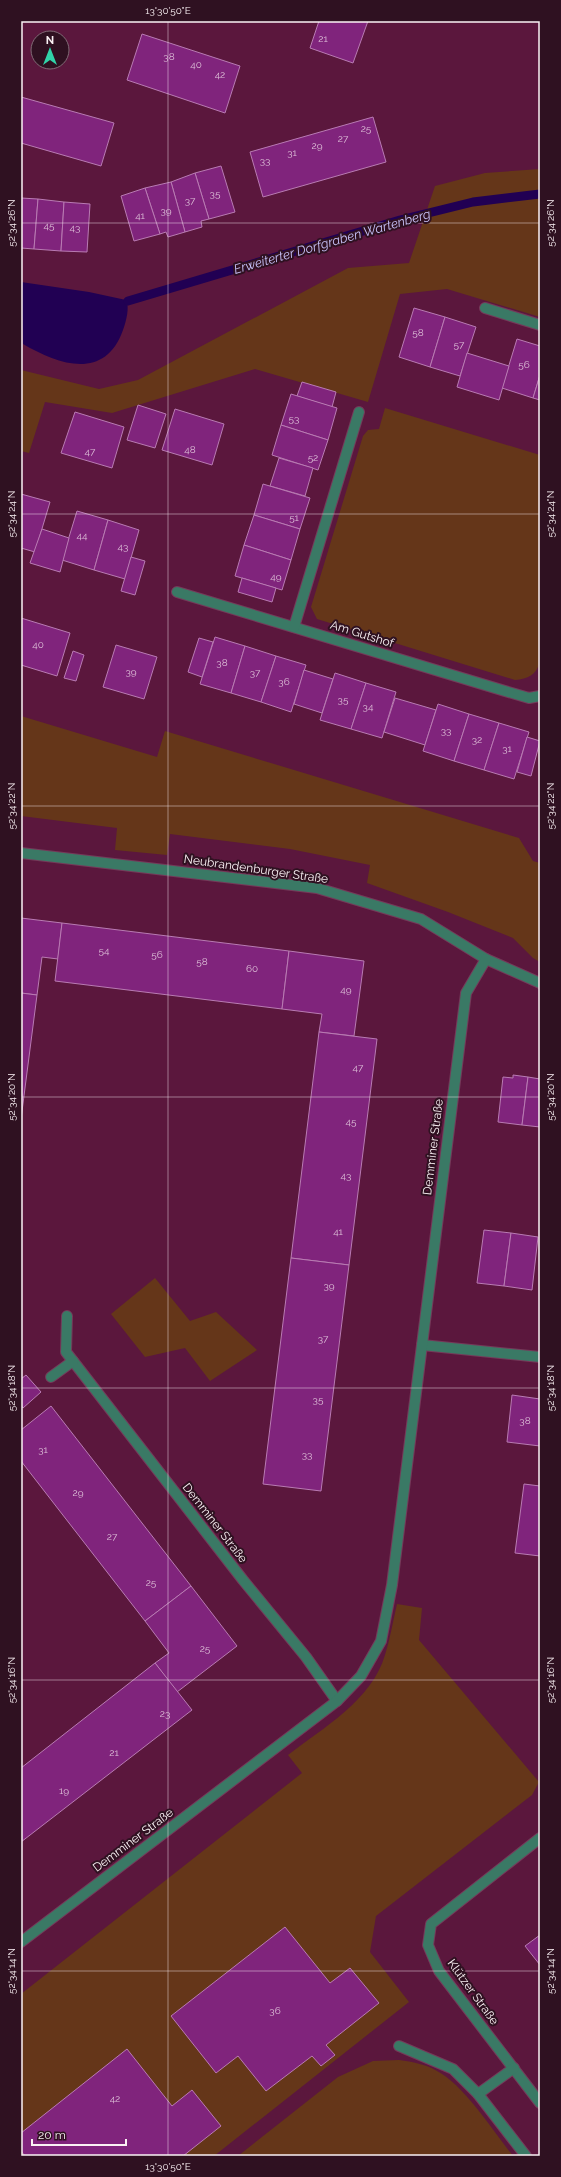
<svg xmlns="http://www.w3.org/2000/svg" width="561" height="2177" font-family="Raleway,sans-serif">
<rect width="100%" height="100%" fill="#5b173d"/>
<!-- green -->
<g fill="#653619">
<polygon points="540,169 540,317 447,289 400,294 368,402 255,369 112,413 45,402 29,453 21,451 21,370 99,389 138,380 348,268 409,263 435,186 485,173"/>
<path d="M385,408L540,455V662C536,675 528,679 515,680L317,619L311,607L363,436L368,430L379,429Z"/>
<polygon points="21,716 157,757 165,731 519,838 533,861 540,863 540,962 533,958 513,938 448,912 367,883 370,865 290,849 170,834 167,855 115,850 117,828 21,816"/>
<polygon points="155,1278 190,1321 216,1312 257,1350 210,1381 185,1348 145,1357 111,1314"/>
<path d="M397,1604L422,1608L419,1640L539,1782L532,1795L376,1916L370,1952L409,2002L214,2156H21V1994L302,1773L288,1755C323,1728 372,1700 385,1655C390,1639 393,1621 397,1604Z"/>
<path d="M399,2060C413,2062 425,2064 437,2071C463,2084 494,2132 513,2156H238L338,2077L373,2061Z"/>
</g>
<!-- water -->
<path fill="#210053" d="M21,282L89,292L126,300C130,307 126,322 123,330C105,381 59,365 23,344Z"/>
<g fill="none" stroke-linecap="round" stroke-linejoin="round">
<!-- stream -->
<polyline stroke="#210053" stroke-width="9" points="128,301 400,220 473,202 540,194"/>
</g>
<!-- building -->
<g fill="#80247c" stroke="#b97bb3">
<polygon points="319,21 368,21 353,63 310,48"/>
<polygon points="142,34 240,66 225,113 127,80"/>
<polygon points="21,97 114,123 101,166 21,143"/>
<polygon points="373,117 386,162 263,197 250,152"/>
<polygon points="221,166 235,212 209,219 195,173"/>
<polygon points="195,173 209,219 201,221 202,227 185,232 171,182"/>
<polygon points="171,182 185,232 168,237 166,232 160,234 145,188"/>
<polygon points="145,188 160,234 134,241 121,196"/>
<polygon points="21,198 38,199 34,249 21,248"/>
<polygon points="38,199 64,202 61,251 34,249"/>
<polygon points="64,202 90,204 87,252 61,251"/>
<polygon points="414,308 445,317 430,367 399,357"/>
<polygon points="445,317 476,327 460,376 430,367"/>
<polygon points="517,339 540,346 540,375 533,398 502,388"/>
<polygon points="467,353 509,366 499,400 457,387"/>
<polygon points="540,375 540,400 533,398"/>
<polygon points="302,382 336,392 332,407 297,396"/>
<polygon points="291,394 337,408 328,440 281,425"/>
<polygon points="138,405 166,414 155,448 127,440"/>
<polygon points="175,409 224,424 212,465 162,450"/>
<polygon points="75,412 124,427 112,468 61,453"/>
<polygon points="281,425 328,440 318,470 272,455"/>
<polygon points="279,458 313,468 305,496 270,486"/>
<polygon points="263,484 310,498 300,529 254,515"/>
<polygon points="21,494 50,502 35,552 21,548"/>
<polygon points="77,511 108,520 94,570 62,560"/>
<polygon points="254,515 300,529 291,560 244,545"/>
<polygon points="108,520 139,530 125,579 94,570"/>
<polygon points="42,529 69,538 60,572 30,563"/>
<polygon points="244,545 291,560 282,590 235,576"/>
<polygon points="131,557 145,561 135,595 121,591"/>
<polygon points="242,578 276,588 272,602 238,592"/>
<polygon points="21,618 70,633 57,676 21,665"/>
<polygon points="215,637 245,646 231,693 200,684"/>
<polygon points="199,638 213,642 202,677 188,672"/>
<polygon points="116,645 157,657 144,699 103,687"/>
<polygon points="245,646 276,656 261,702 231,693"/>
<polygon points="73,651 84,655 76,681 64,678"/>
<polygon points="276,656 306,665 291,712 261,702"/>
<polygon points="304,670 333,679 322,713 294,704"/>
<polygon points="335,673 366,683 351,729 320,720"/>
<polygon points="366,683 396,692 382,738 351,729"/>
<polygon points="395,698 436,710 425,745 384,732"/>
<polygon points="438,704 469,714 454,761 423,751"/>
<polygon points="469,714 499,723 484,770 454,761"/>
<polygon points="499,723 529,732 514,779 484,770"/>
<polygon points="527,737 540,741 531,776 517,772"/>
<polygon points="21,918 62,923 58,959 42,957 37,995 21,993"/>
<polygon points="62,923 289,951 282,1009 55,981"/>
<polygon points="289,951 364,961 354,1036 319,1032 322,1014 282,1009"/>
<polygon points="21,993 37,995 21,1119"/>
<polygon points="319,1032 377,1039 349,1265 291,1258"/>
<polygon points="513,1075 528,1077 522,1125 498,1122 503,1077 513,1078"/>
<polygon points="528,1077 540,1079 540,1127 522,1125"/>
<polygon points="484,1230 511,1233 504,1286 477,1283"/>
<polygon points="511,1233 538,1237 532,1290 504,1286"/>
<polygon points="291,1258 349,1265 321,1491 263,1484"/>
<polygon points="26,1375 41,1392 23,1408 21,1405 21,1379"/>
<polygon points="512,1395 540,1399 540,1446 507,1442"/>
<polygon points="51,1406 191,1586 145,1621 21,1461 21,1430"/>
<polygon points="524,1484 540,1486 540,1556 515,1553"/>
<polygon points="191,1586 237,1646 177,1692 155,1663 169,1653 145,1621"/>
<polygon points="155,1663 192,1710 21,1842 21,1768"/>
<polygon points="285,1927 330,1983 350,1968 379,2003 326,2045 335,2055 321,2066 312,2056 266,2091 238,2056 216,2073 171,2016"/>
<polygon points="540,1935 540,1965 525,1946"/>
<polygon points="127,2049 172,2106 192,2090 221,2126 183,2156 25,2156 21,2151 21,2133"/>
</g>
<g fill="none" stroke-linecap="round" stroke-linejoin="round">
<!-- minor casing -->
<g stroke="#753a5a" stroke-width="12">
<g id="minor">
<polyline points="485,308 540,325"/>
<polyline points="177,592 505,691 529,698 540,696"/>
<polyline points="294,627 359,412"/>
<polyline points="21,853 317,888 421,919 486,959 540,983"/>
<polyline points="67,1316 66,1352 243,1580 306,1657 337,1701"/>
<polyline points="422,1345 540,1357"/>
<polyline points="51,1377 73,1361"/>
<polyline points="540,1838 431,1924 428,1945 439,1971 540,2103"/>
<polyline points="21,1942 337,1701 361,1676 381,1641 392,1585 466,993 486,959"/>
<polyline points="399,2046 453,2069 478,2094 514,2068"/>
<polyline points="478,2094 526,2156"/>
</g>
</g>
<!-- minor -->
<use href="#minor" stroke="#3a7965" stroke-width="10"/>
</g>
<!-- ticks -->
<path fill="none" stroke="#fbf2f5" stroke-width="1" stroke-opacity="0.45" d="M168,21V2156M21,223H540M21,514H540M21,806H540M21,1097H540M21,1388H540M21,1680H540M21,1971H540"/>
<g text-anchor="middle" stroke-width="4" stroke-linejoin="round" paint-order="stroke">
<!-- number labels -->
<g font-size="10" fill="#dcbed7">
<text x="323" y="42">21</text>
<text x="169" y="60">38</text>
<text x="196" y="68">40</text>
<text x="220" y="78">42</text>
<text x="366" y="132">25</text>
<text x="343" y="142">27</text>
<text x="317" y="149">29</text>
<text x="292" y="156">31</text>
<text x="265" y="164">33</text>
<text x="215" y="197">35</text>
<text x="190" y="204">37</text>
<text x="166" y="214">39</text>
<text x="140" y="219">41</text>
<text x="49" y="229">45</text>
<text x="75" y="231">43</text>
<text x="418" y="336">58</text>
<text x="459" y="348">57</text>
<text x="524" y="368">56</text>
<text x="294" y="422">53</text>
<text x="190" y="453">48</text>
<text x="90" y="455">47</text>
<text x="313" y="461">52</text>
<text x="294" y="521">51</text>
<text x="82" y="539">44</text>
<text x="123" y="550">43</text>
<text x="276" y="580">49</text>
<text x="38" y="648">40</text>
<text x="222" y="666">38</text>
<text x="131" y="675">39</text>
<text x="255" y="676">37</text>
<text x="284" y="685">36</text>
<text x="343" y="703">35</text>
<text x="368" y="710">34</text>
<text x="446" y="734">33</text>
<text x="477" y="743">32</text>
<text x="507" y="752">31</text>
<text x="104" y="954">54</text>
<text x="157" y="958">56</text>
<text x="202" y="965">58</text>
<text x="252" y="972">60</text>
<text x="346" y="993">49</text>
<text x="358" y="1071">47</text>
<text x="351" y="1125">45</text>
<text x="346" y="1179">43</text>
<text x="338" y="1235">41</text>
<text x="329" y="1289">39</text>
<text x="323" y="1342">37</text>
<text x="318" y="1403">35</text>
<text x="525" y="1424">38</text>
<text x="43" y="1453">31</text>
<text x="307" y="1458">33</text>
<text x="78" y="1496">29</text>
<text x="112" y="1540">27</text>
<text x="151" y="1586">25</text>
<text x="205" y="1652">25</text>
<text x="165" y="1717">23</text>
<text x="114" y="1756">21</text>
<text x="64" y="1794">19</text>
<text x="275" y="2014">36</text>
<text x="115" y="2102">42</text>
</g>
<!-- street labels -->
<g font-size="12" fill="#fbf2f5" stroke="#2f1121">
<text transform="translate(362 634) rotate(17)" y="4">Am Gutshof</text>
<text transform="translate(256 869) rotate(8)" y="4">Neubrandenburger Straße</text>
<text transform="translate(433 1147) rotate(-83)" y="4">Demminer Straße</text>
<text transform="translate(215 1523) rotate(52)" y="4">Demminer Straße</text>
<text transform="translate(133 1840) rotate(-37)" y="4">Demminer Straße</text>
<text transform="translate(473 1992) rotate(54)" y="4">Klützer Straße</text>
</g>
<!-- water labels -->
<g font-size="13" font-style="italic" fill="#c9c3fa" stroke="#2f1121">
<text transform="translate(332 241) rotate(-16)" y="5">Erweiterter Dorfgraben Wartenberg</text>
</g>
</g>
<!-- border -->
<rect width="561" height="2177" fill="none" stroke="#2f1121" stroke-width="44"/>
<!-- north arrow -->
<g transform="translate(50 50)"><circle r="19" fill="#2f1121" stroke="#816b76"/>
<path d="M0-3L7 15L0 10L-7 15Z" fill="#31d4a9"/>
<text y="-6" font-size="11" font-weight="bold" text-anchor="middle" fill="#fbf2f5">N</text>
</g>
<!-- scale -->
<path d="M32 2139v6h94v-6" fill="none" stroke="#fbf2f5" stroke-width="2"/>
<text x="38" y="2139" font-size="12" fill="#fbf2f5" stroke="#2f1121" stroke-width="3" paint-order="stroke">20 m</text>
<rect x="22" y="22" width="517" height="2133" fill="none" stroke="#fbf2f5" stroke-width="1.5"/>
<g font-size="10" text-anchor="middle" fill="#fbf2f5">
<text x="168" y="14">13°30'50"E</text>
<text transform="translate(11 223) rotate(-90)" y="4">52°34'26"N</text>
<text transform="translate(550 223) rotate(-90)" y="4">52°34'26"N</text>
<text transform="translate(11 514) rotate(-90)" y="4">52°34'24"N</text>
<text transform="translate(550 514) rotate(-90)" y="4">52°34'24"N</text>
<text transform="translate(11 806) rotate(-90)" y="4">52°34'22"N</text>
<text transform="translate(550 806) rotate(-90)" y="4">52°34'22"N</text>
<text transform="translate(11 1097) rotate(-90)" y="4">52°34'20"N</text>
<text transform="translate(550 1097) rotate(-90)" y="4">52°34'20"N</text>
<text transform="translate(11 1388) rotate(-90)" y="4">52°34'18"N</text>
<text transform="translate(550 1388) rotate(-90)" y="4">52°34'18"N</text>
<text transform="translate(11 1680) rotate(-90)" y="4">52°34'16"N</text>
<text transform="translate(550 1680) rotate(-90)" y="4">52°34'16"N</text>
<text transform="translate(11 1971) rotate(-90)" y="4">52°34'14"N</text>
<text transform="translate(550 1971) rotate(-90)" y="4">52°34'14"N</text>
<text x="168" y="2170">13°30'50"E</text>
</g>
</svg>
